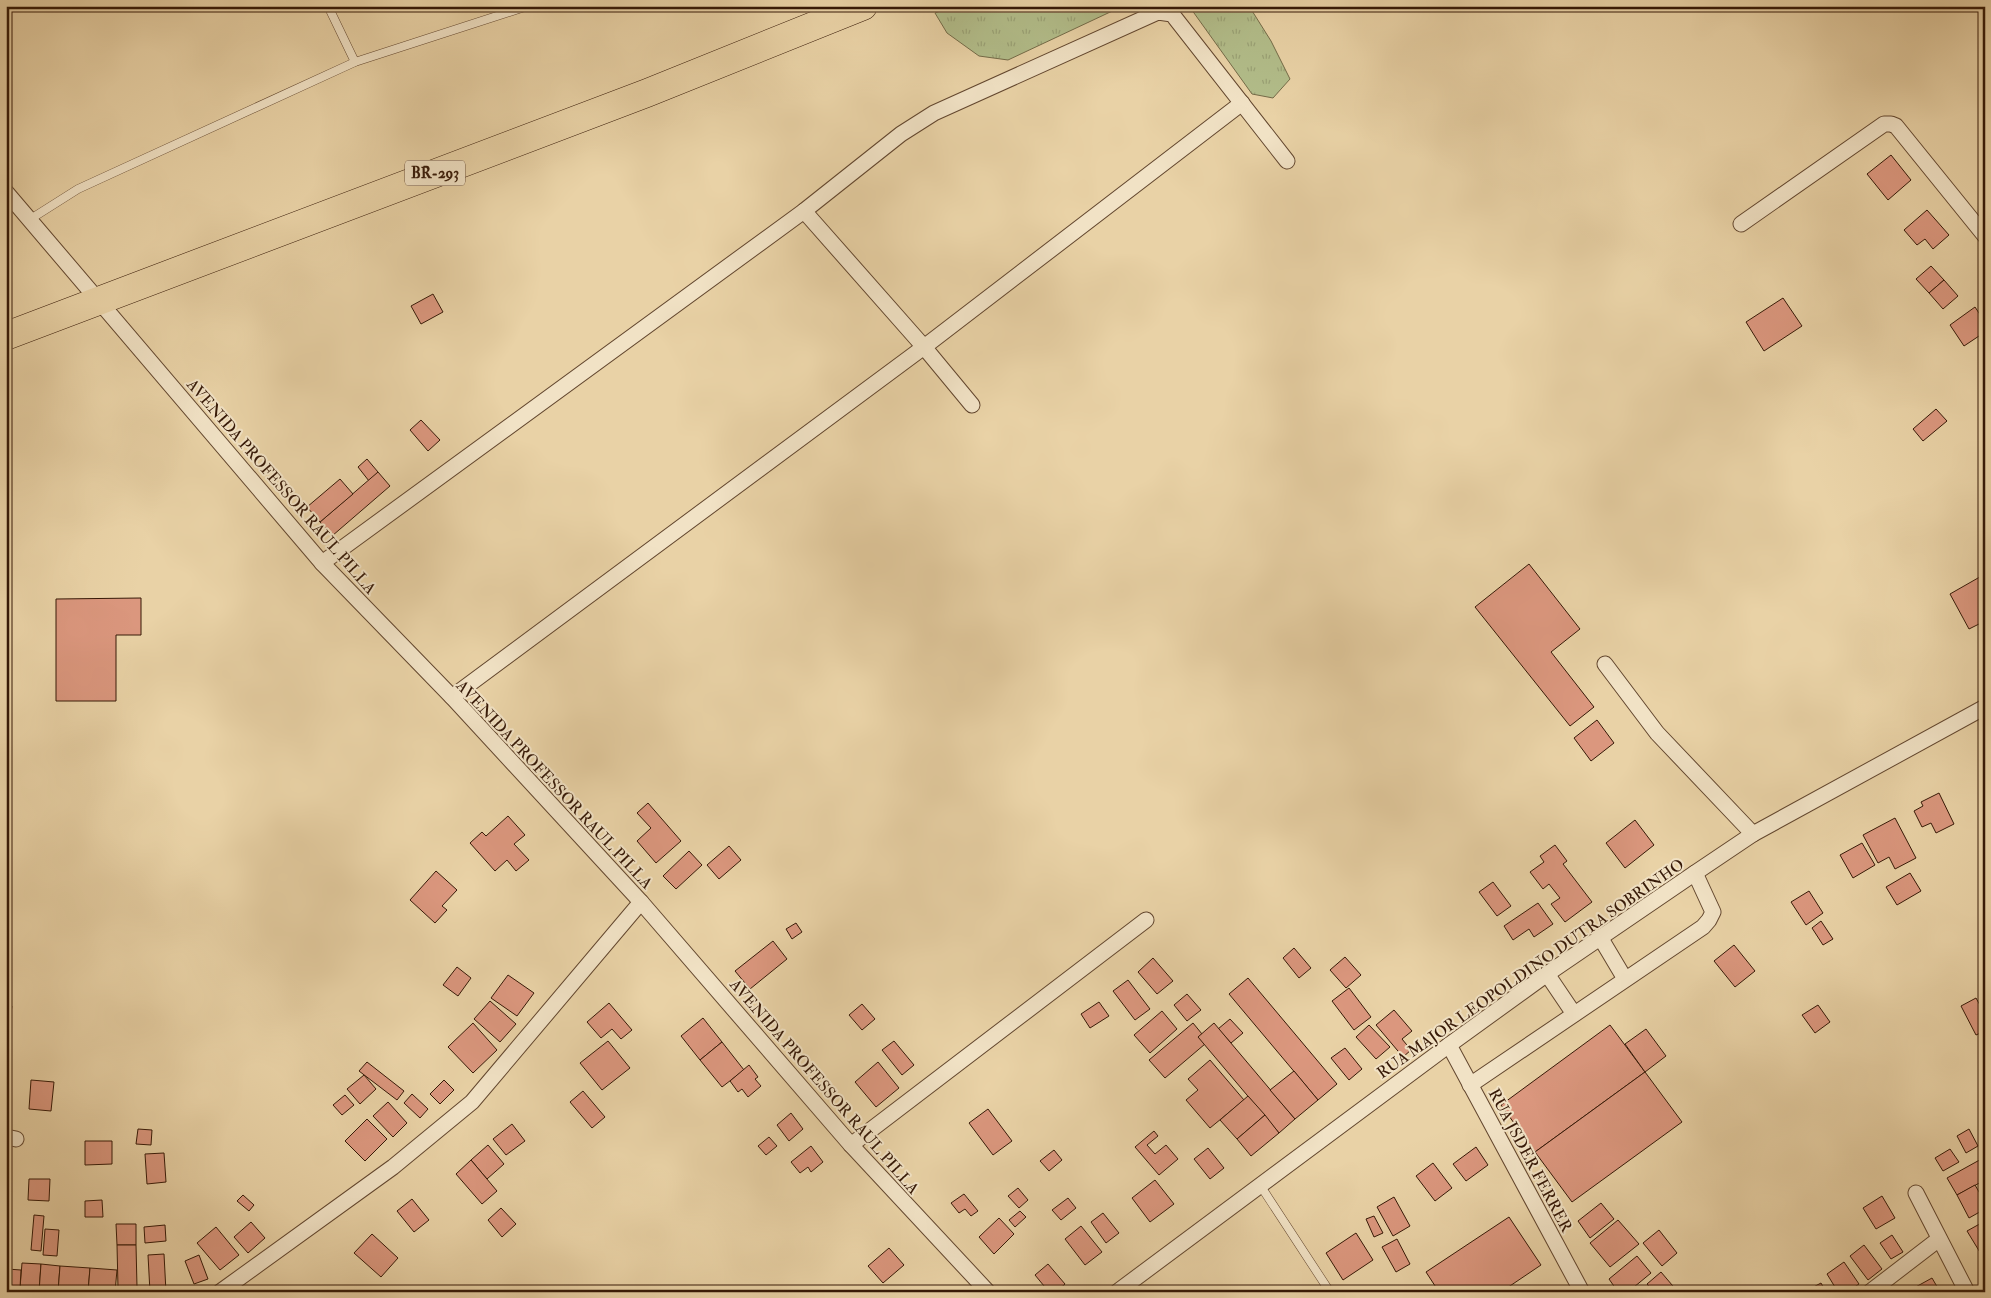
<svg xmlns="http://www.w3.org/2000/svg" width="1991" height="1298" font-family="'IM FELL Double Pica',serif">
<defs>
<pattern id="grass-tufts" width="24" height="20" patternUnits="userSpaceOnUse" patternTransform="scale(1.25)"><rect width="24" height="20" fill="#b2bd8a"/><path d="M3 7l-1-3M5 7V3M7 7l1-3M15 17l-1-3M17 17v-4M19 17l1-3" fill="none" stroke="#9aa276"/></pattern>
</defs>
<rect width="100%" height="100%" fill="#e9d2a6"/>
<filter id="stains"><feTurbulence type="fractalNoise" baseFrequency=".004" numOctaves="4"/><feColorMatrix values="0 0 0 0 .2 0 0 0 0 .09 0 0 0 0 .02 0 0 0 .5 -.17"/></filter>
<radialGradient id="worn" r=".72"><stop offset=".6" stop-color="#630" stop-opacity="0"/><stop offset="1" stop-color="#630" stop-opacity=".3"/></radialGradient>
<!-- grass -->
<g fill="url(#grass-tufts)" stroke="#746b48">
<polygon points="953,6 1123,6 1008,60 979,56 947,33 935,13"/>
<polygon points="1189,6 1249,6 1271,41 1290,79 1273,98 1252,94"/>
</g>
<!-- building -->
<g fill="#db977e" stroke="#361907">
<polygon points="1891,155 1911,180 1888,200 1867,174"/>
<polygon points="1927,210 1949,235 1933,249 1925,239 1917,245 1904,230"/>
<polygon points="1931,266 1944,280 1929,293 1916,279"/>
<polygon points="1944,280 1958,296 1943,309 1929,293"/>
<polygon points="433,294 443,312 421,324 411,306"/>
<polygon points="1783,298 1802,326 1764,351 1746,322"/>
<polygon points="1975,307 1985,322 1985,332 1964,346 1950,325"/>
<polygon points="1936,409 1947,421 1923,441 1913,429"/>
<polygon points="421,420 440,440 428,451 410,430"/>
<polygon points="367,459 378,472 369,481 358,467"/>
<polygon points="378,472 390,486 332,536 320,522"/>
<polygon points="340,479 353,494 320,522 307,507"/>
<polygon points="1529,564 1580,629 1551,652 1594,707 1570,726 1475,607"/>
<polygon points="1985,574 1985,621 1969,629 1950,594"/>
<polygon points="141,598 141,635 116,635 116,701 56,701 56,599"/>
<polygon points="1597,720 1614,743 1591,761 1574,738"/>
<polygon points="1939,793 1954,824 1936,833 1931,823 1922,827 1914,811 1923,806 1921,802"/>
<polygon points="648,803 681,841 656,863 637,841 651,828 637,813"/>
<polygon points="508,816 525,835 514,844 529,860 516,871 507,860 495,871 470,843 482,832 486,836"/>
<polygon points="1895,818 1916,858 1895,869 1889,857 1878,863 1863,835"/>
<polygon points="1635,820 1654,845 1625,868 1606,843"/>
<polygon points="1862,843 1875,865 1853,878 1840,855"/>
<polygon points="1555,845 1567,861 1563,864 1592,902 1565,922 1551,904 1560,898 1549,884 1543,889 1530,872 1544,862 1540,856"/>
<polygon points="729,846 741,860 719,879 707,865"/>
<polygon points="689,851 702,865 676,889 663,876"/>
<polygon points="436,871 457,890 442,906 447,910 435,923 410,900"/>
<polygon points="1910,873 1921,891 1897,905 1886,887"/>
<polygon points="1493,882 1511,906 1497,916 1479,892"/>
<polygon points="1809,891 1823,913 1806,925 1791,902"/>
<polygon points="1538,903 1553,924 1534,937 1529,929 1513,940 1504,926"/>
<polygon points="1821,921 1833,939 1823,945 1812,928"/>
<polygon points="796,923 802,932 792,939 786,929"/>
<polygon points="773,941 787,959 750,989 735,971"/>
<polygon points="1734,945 1755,971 1735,987 1714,961"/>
<polygon points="1294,948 1311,968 1299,978 1283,958"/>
<polygon points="1345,957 1361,975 1346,988 1330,970"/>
<polygon points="1153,958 1173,981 1157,994 1138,972"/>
<polygon points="457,967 471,978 458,996 443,985"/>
<polygon points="508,975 534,993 517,1016 491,998"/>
<polygon points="1248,978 1337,1084 1318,1100 1229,994"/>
<polygon points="1128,980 1150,1009 1135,1020 1113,991"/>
<polygon points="1349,988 1371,1017 1354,1030 1332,1001"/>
<polygon points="1187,994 1201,1010 1187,1021 1174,1005"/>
<polygon points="1976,998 1985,1014 1985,1031 1976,1035 1961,1006"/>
<polygon points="490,1001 516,1024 500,1042 474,1019"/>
<polygon points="1099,1002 1109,1016 1090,1028 1081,1014"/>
<polygon points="609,1003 632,1030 621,1039 612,1029 601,1038 587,1022"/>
<polygon points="862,1004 875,1019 862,1030 849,1015"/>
<polygon points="6,1005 12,1006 8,1034 6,1034"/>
<polygon points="1818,1005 1830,1022 1815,1033 1802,1015"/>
<polygon points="1394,1010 1412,1031 1402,1039 1411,1050 1403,1057 1376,1025"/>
<polygon points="1162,1011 1177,1029 1150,1053 1134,1035"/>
<polygon points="703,1018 722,1042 700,1060 681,1036"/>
<polygon points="1230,1019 1243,1033 1231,1043 1218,1029"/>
<polygon points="473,1023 497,1050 473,1073 448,1047"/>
<polygon points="1193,1023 1202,1034 1198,1037 1205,1044 1165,1078 1149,1060"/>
<polygon points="1214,1023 1295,1119 1279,1133 1198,1037"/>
<polygon points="1369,1025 1390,1047 1376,1059 1356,1037"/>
<polygon points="1610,1025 1645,1072 1535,1152 1501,1105"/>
<polygon points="1646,1029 1666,1056 1645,1072 1625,1044"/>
<polygon points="608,1041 630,1068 602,1090 580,1063"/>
<polygon points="894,1041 914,1065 902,1075 882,1050"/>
<polygon points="722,1042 744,1070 722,1087 700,1060"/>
<polygon points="1345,1048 1362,1069 1349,1080 1331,1058"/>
<polygon points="1210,1060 1244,1100 1210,1128 1186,1100 1198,1090 1188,1079"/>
<polygon points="367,1062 404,1091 397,1100 359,1071"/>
<polygon points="878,1062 899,1088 876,1107 855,1082"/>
<polygon points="749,1065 758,1077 755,1079 761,1086 748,1097 742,1089 738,1092 730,1081"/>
<polygon points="6,1070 10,1071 8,1095 6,1095"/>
<polygon points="1294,1071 1318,1100 1295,1119 1270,1090"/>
<polygon points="1645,1072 1682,1122 1572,1202 1535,1152"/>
<polygon points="364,1075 376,1089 360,1104 347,1089"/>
<polygon points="31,1080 54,1082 51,1111 29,1109"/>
<polygon points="444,1080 454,1090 440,1104 430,1094"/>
<polygon points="583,1091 605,1117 592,1128 570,1102"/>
<polygon points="412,1094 428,1109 420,1118 404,1103"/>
<polygon points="345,1095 354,1105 342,1115 333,1105"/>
<polygon points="1248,1096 1265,1115 1237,1139 1220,1120"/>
<polygon points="388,1102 407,1123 393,1137 373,1116"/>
<polygon points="988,1109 1012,1141 993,1155 969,1123"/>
<polygon points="791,1113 803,1129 789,1141 777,1125"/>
<polygon points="1265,1115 1279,1133 1251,1156 1237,1139"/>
<polygon points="367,1119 387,1139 365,1161 345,1141"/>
<polygon points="512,1124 525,1141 506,1155 493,1139"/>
<polygon points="138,1129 152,1130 151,1145 136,1144"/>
<polygon points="1969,1129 1978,1146 1966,1153 1957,1136"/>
<polygon points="1154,1131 1158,1136 1147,1145 1155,1154 1166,1145 1178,1159 1159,1175 1135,1147"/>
<polygon points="769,1137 777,1146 766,1155 758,1146"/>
<polygon points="85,1141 112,1141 112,1164 85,1165"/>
<polygon points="488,1145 504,1164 487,1179 471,1160"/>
<polygon points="811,1146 823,1162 811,1172 808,1167 800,1173 791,1162"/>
<polygon points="1476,1147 1488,1165 1466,1181 1453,1164"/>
<polygon points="1208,1148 1224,1168 1210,1179 1194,1159"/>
<polygon points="1950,1149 1959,1162 1943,1171 1935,1158"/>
<polygon points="1054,1150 1062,1160 1049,1171 1040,1161"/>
<polygon points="164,1153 166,1182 147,1184 145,1154"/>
<polygon points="1985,1157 1985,1180 1957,1195 1947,1178"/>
<polygon points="471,1160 497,1191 482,1204 456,1174"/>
<polygon points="1433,1163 1452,1188 1435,1201 1416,1176"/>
<polygon points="29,1179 50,1179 49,1201 28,1200"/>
<polygon points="1155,1180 1174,1204 1150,1222 1132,1198"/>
<polygon points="1975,1185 1985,1202 1985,1209 1969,1218 1957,1195"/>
<polygon points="1018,1188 1028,1200 1019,1208 1008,1196"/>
<polygon points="964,1194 978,1211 971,1216 965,1209 959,1213 951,1203"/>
<polygon points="243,1195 254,1205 249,1211 237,1201"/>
<polygon points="1882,1196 1895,1218 1876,1229 1863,1208"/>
<polygon points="1394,1197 1410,1226 1393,1236 1377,1207"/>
<polygon points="1068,1198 1076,1208 1061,1220 1052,1210"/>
<polygon points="412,1199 429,1220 414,1232 397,1211"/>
<polygon points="102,1200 103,1217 85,1217 85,1201"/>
<polygon points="1601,1203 1614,1219 1590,1238 1578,1221"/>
<polygon points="501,1208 516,1224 502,1237 488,1220"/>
<polygon points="1020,1211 1026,1217 1015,1227 1009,1220"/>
<polygon points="1103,1213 1119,1233 1106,1243 1091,1222"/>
<polygon points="34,1215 44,1216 41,1251 31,1250"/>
<polygon points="1374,1216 1383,1233 1374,1237 1366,1219"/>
<polygon points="1509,1217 1541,1265 1501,1292 1439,1292 1426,1272"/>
<polygon points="999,1218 1014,1234 994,1254 979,1237"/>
<polygon points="1618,1220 1639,1244 1610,1267 1590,1243"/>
<polygon points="1985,1221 1985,1252 1981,1254 1967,1231"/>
<polygon points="251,1222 265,1238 248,1253 234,1237"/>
<polygon points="116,1224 136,1224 136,1245 117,1245"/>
<polygon points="165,1225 166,1241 145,1243 144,1227"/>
<polygon points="1081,1226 1102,1252 1085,1265 1065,1239"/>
<polygon points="216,1227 239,1255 220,1270 197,1243"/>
<polygon points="45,1229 59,1230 57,1256 43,1255"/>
<polygon points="1659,1230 1677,1253 1662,1266 1643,1243"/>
<polygon points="1356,1233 1373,1260 1343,1280 1326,1253"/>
<polygon points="372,1234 398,1258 381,1277 354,1253"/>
<polygon points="1892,1235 1903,1252 1891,1259 1880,1243"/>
<polygon points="1397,1239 1410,1264 1396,1272 1382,1247"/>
<polygon points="117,1245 136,1245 137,1287 118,1287"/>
<polygon points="1864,1245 1882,1269 1868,1280 1850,1256"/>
<polygon points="889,1248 904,1265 883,1283 868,1266"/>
<polygon points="164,1254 166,1292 150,1292 148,1255"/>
<polygon points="199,1255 208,1279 194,1284 185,1261"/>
<polygon points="1637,1256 1651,1273 1628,1292 1618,1292 1609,1279"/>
<polygon points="1844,1262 1859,1284 1847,1292 1838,1292 1827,1274"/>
<polygon points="22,1263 41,1264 39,1292 29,1292 29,1289 20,1288"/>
<polygon points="41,1264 60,1266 58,1292 39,1292"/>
<polygon points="1048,1264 1065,1284 1056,1292 1049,1292 1035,1275"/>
<polygon points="60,1266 90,1268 88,1292 58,1292"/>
<polygon points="90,1268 117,1270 115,1292 88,1292"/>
<polygon points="7,1269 21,1270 20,1288 6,1287"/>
<polygon points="1661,1272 1678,1292 1648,1292 1651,1289 1647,1284"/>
<polygon points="1932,1278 1939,1290 1936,1292 1914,1292 1912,1289"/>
<polygon points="1821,1283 1826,1292 1806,1292 1806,1291"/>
</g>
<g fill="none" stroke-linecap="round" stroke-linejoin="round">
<!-- lane casing -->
<g stroke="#63472f" stroke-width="9">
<g id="lane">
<polyline points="328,6 355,62"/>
<polyline points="29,220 78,189 355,62 528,6"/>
<polyline points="1260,1185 1330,1292"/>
</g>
</g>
<!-- street casing -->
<g stroke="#63472f" stroke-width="17">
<g id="street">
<polyline points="6,192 322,563 452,697 641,902 851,1145 988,1292"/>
<polyline points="804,211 924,347 972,405"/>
<polyline points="1741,224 1884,124 1891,124 1896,126 1985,236"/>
<polyline points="322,563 804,211 901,134 934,113 1158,12 1172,14 1287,161"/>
<polyline points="1605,664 1657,733 1753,834"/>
<polyline points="452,697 924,347 1242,103"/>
<polyline points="1600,937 1625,979"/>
<polyline points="1547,974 1574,1014"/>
<polyline points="1449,1045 1582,1292"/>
<polyline points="1470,1085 1703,927 1709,920 1713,912 1695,873"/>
<polyline points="6,1137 16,1139"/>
<polyline points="851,1145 1146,920"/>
<polyline points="1916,1193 1967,1292"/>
<polyline points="220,1292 393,1167 472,1102 641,902"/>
<polyline points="1117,1292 1449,1045 1547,974 1695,873 1753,834 1985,707"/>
<polyline points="1870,1292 1939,1239"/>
</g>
</g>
<!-- highway casing -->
<g stroke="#361907" stroke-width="29">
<polyline id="highway" points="6,336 647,93 863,6"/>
</g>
<!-- lane -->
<use href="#lane" stroke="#f1e2c5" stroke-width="8"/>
<!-- street -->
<use href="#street" stroke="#f1e2c5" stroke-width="15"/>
<!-- highway -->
<use href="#highway" stroke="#e9d2a6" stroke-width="28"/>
</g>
<g text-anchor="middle" stroke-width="4" stroke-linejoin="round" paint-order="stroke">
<!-- shield labels -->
<rect fill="#f1e2c5" stroke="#6e5540" stroke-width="1" x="405" y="160.5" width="60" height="25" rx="4"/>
<g font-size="15" font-weight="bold" fill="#361907">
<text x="435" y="178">BR-293</text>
</g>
<!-- street labels -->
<g font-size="16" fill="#361907" stroke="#f1e2c5">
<text transform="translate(282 486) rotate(49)" y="6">AVENIDA PROFESSOR RAUL PILLA</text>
<text transform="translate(555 784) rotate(47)" y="6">AVENIDA PROFESSOR RAUL PILLA</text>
<text transform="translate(1530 968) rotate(-35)" y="6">RUA MAJOR LEOPOLDINO DUTRA SOBRINHO</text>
<text transform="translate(825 1086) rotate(49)" y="6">AVENIDA PROFESSOR RAUL PILLA</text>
<text transform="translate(1531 1160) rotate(62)" y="6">RUA JSDER FERRER</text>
</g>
</g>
<!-- margin -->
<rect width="1991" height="1298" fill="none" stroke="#e9d2a6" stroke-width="25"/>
<rect x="8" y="8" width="1976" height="1283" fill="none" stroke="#361907" stroke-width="2.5"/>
<rect x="12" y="12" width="1966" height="1273" fill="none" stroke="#361907"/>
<rect width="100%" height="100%" filter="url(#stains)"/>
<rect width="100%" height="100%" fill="url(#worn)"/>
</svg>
